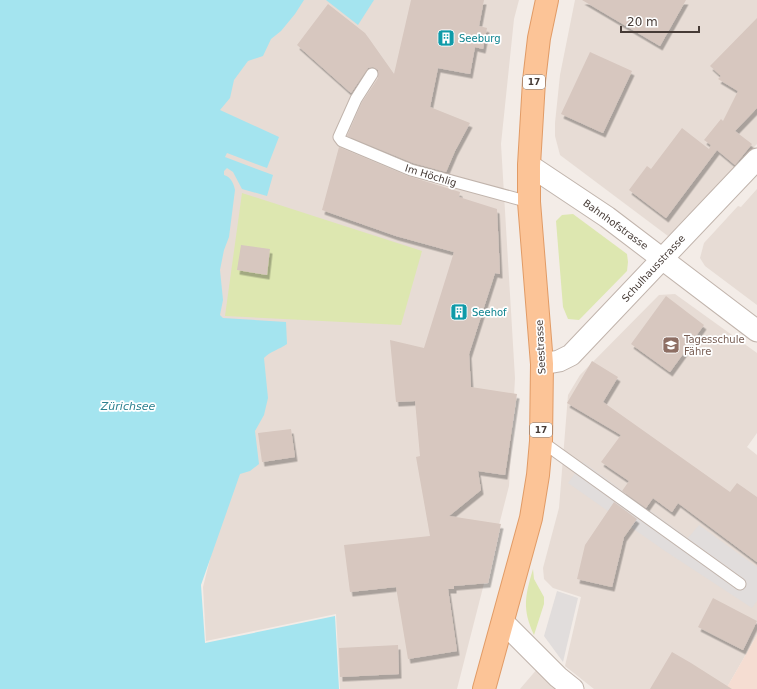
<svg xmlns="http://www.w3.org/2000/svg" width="757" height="689" font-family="'DejaVu Sans',sans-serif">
<defs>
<filter id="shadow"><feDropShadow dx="2.5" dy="4.5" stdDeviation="0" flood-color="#0004"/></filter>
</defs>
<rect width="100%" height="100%" fill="#f3ece7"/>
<!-- residential -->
<g fill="#e7dcd5">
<polygon points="280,0 519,0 514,19 501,144 515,378 509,486 457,689 340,689 336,614 206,641 203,587 268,328 216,320 218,84"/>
<polygon points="575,0 757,0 757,144 668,236 560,155 555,136 555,123 560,75"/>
<polygon points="757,189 757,305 705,266 700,258 704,243 738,206 741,207"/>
<polygon points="675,294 757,353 757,433 747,447 757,455 757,635 726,689 594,689 565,666 581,597 553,588 544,579 543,568 559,508 568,395 580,375 659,295"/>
<polygon points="538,668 560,689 520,689"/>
</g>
<!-- commercial -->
<polygon fill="#f5ddd2" points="757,635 757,689 726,689"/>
<!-- green -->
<g fill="#dde7b0">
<polygon points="242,193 422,251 401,325 225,316"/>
<polygon points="573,214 627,254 628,262 627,271 579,320 568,319 563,307 556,221 562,215"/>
<path d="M533,569L534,579L544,597V604L534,635C522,609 525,596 533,569Z"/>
</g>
<!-- parking -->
<g fill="#e1dddc">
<polygon points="583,462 688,538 699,525 757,567 757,601 752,608 665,551 568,483"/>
<polygon points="557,591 578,598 563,662 544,636"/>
</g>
<!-- water -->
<g fill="#a4e4ef">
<path d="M0,0H304L295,14L281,31L271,39L263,56L248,61L234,80L230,98L220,110L279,137L267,168L227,153L225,157L273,175L267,196L242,189L233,172L227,168L224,171V175C231,177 234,184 235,190L229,237L224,250L220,270L223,300L220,315L223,318L286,322L287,344C280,349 269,352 264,358L268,398L264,415L255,431L259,464L250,471L240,474L201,585L205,643L335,616L339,689H0Z"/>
<polygon points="326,0 374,0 358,25"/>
</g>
<!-- building -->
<g fill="#d7c7bf" filter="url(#shadow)">
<polygon points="411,0 484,0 479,26 487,28 483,49 475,47 470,74 438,68 430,107 470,123 455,151 446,172 413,163 347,136 362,102 378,78 378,70 373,67 368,68 351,93 297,45 328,4 365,33 394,74"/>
<polygon points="582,0 686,0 660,46"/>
<polygon points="757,18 757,108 735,131 752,144 735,165 717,150 666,218 629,190 647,166 651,169 682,128 709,149 711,145 704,140 721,119 723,121 738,91 718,79 721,76 710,66"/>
<polygon points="590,52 632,71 603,133 561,114"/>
<polygon points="339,147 408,176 460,192 459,197 497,209 500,274 495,273 469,354 471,387 517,394 505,475 478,471 481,490 449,516 501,524 488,583 454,586 454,589 448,589 457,651 408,659 396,587 350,592 344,545 430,536 416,457 420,456 415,401 396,402 390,340 424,348 454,252 396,236 322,210"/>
<polygon points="241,245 270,249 267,275 237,270"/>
<polygon points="666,296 704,325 670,372 631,344"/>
<polygon points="592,361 618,377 603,402 730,492 737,483 757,497 757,562 678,503 672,512 653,498 646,508 622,491 629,481 601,462 621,435 567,403"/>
<polygon points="291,429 295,457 262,462 258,433"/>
<polygon points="614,502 637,519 624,537 612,587 577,579 585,545"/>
<polygon points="713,598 757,621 743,650 698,627"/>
<polygon points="398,645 399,674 340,677 339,648"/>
<polygon points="672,652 691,663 732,689 650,689"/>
</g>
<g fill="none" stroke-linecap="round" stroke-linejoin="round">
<!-- lane casing -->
<g stroke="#c1b4ac" stroke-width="13">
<g id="lane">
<polyline points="372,74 356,99 339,137 342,141 411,170 529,202"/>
<polyline points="541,441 740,584"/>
</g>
</g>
<!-- street casing -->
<g stroke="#c1b4ac" stroke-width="23">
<g id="street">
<polyline points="529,165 607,217 757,331"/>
<polyline points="542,364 559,361 571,355 757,159"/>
<polyline points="503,622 558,677 573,689"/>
</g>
</g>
<!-- primary casing -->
<g stroke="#e19b66" stroke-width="24">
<polyline id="primary" points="484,689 531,518 538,475 541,441 542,364 529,202 529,165 534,81 539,38 547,0"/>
</g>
<!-- lane -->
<use href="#lane" stroke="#fff" stroke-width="11"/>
<!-- street -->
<use href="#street" stroke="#fff" stroke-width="21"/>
<!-- primary -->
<use href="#primary" stroke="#fcc497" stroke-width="22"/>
</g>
<!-- icons -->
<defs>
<g id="building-square" transform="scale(0.9)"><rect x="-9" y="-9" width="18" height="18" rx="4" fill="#0f9aa8" stroke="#fff"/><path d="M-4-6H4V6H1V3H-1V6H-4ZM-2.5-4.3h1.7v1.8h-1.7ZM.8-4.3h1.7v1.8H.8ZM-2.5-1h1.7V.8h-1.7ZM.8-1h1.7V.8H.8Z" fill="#fff"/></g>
<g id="school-square" transform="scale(0.9)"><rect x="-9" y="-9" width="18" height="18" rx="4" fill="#8d6e63" stroke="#fff"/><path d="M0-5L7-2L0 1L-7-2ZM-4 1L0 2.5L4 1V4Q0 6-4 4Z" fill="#fff"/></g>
</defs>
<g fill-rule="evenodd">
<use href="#building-square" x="446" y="38"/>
<use href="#building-square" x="459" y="312"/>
<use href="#school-square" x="671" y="345"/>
</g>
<g text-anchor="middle" stroke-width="3.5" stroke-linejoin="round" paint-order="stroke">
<!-- shield labels -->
<g fill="#fff" stroke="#7e7672" stroke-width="1">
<rect x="523" y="75" width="22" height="14" rx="3"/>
<rect x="530" y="423" width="22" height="14" rx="3"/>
</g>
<g font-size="9" font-weight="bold" fill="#463b36">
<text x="534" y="85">17</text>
<text x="541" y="433">17</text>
</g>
<!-- culture labels -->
<g font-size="10" fill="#0d838f" stroke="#fff" text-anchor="start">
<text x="459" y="42">Seeburg</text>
<text x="472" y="316">Seehof</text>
</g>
<!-- street labels -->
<g font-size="10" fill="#463b36" stroke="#fff">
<text transform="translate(431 175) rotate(17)" y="4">Im Höchlig</text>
<text transform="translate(616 224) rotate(36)" y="4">Bahnhofstrasse</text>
<text transform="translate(653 268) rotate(-47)" y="4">Schulhausstrasse</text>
<text transform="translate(540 347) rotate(-93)" y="4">Seestrasse</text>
</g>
<!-- education labels -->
<g font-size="10" fill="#785e54" stroke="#fff" text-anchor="start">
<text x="684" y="343">Tagesschule<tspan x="684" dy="12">Fähre</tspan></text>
</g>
<!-- water labels -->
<g font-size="11" font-style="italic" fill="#2b808f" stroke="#fff">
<text x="128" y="410">Zürichsee</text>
</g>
</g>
<!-- scale -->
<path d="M621 26v6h78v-6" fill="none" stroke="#463b36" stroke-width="2"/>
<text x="627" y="26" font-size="12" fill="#463b36" stroke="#ffffff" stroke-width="3" paint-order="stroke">20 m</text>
</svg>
